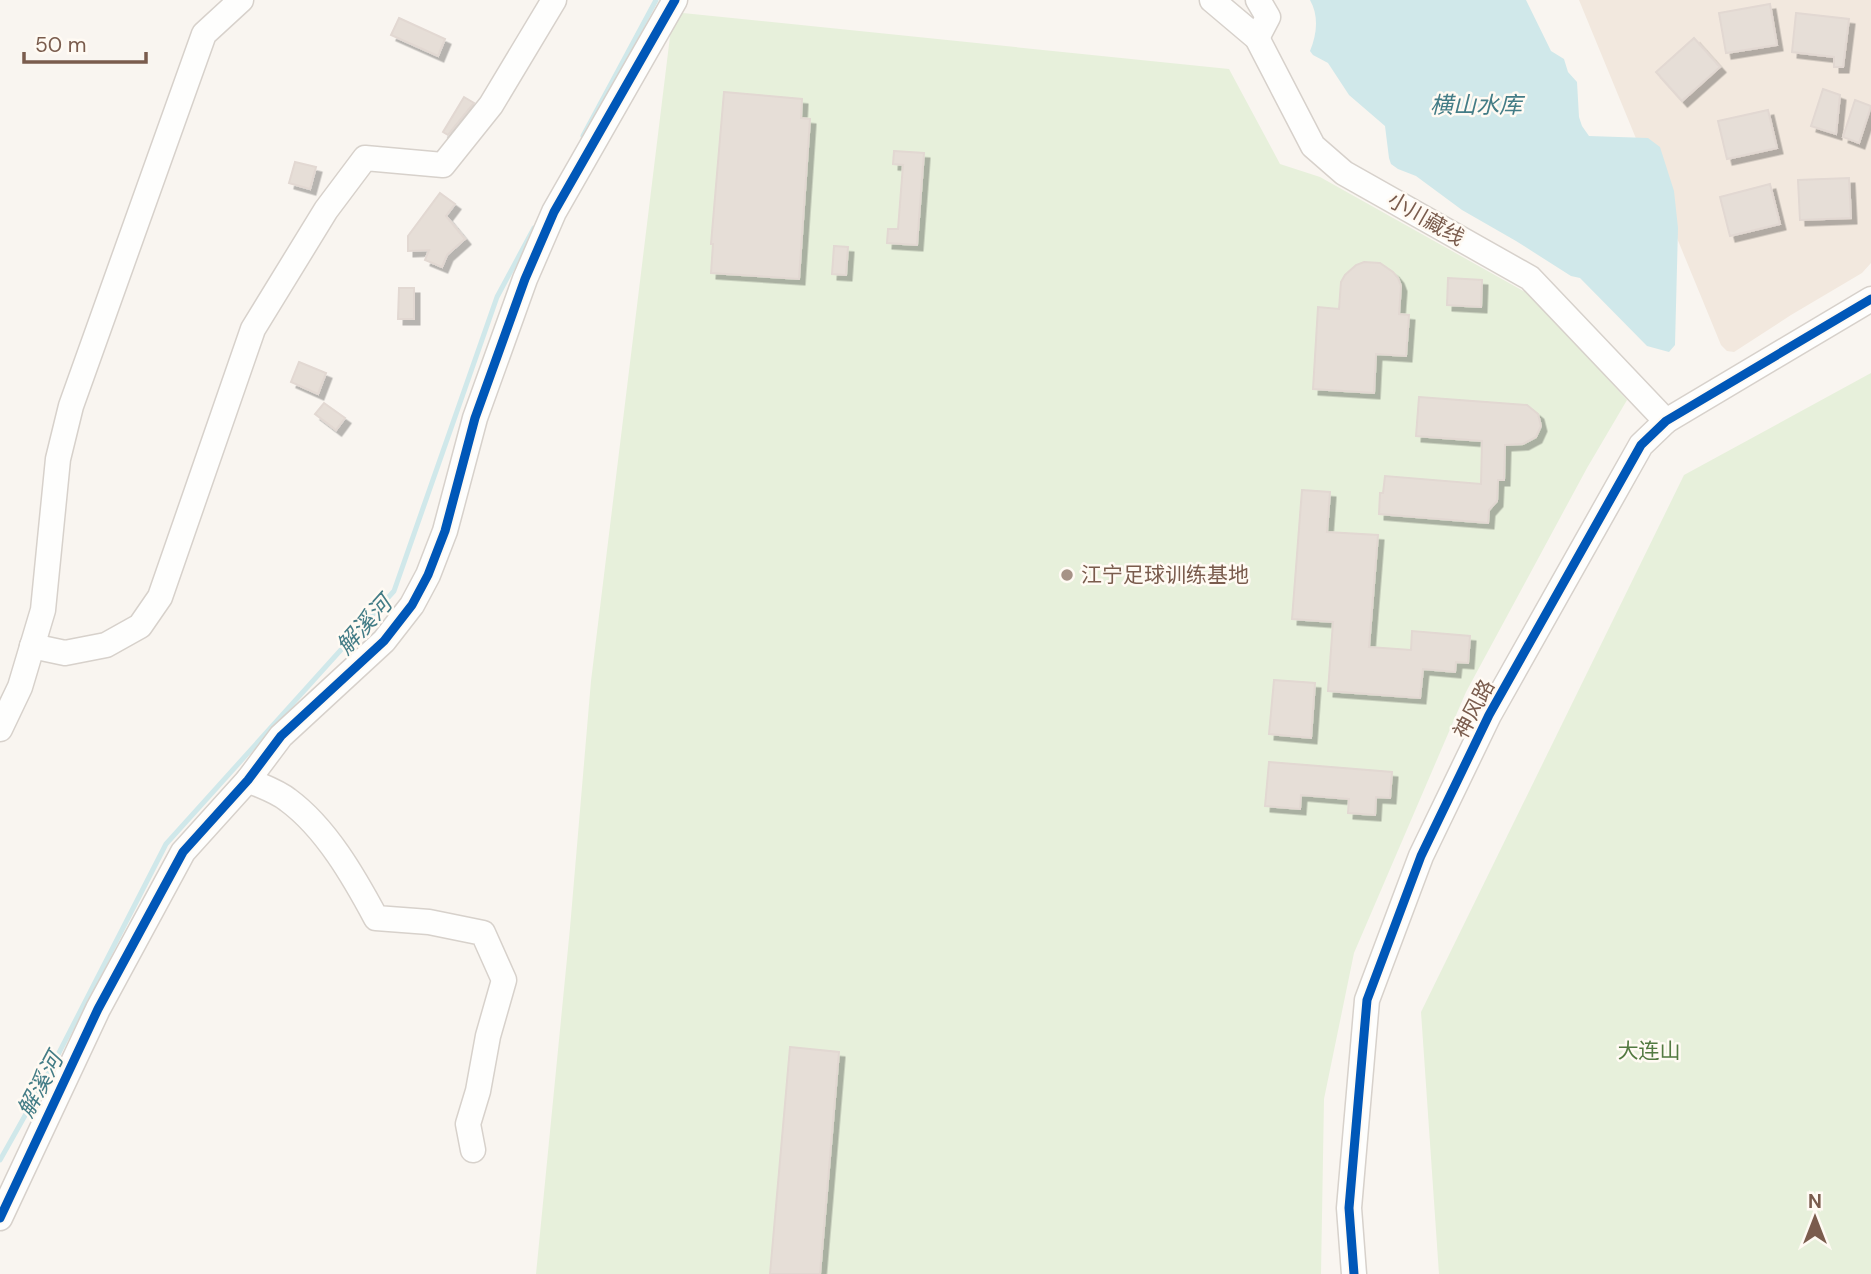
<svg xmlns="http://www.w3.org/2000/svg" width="1871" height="1274" font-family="'DM Sans','Noto Sans SC',sans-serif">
<defs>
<filter id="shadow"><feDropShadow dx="5.5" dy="5.5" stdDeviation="0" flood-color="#0004"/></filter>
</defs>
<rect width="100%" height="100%" fill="#f9f5f0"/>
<!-- residential -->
<polygon fill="#f2e8de" points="1579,0 1871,0 1871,263 1862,273 1791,315 1734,352 1727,351 1721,345"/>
<!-- green -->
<g fill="#e7f0db">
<polygon points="673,12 1229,69 1280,164 1320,177 1534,297 1627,400 1587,468 1466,692 1354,953 1324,1099 1321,1274 536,1274 570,928 591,681"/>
<polygon points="1871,373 1871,1274 1439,1274 1421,1012 1684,475"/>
</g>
<!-- water -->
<path fill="#d0e8ea" d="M1310,0H1526L1551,51L1564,59L1568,72L1577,82L1579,117L1582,126L1589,136L1648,138L1660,147L1674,191L1678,228L1675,345L1669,352L1647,346L1580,278L1571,276L1516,241L1462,210L1416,176L1398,169L1391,164L1389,158L1385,126L1349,95L1328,63L1313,55L1310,51C1317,34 1319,16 1310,0Z"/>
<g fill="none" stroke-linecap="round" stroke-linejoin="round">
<!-- stream -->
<g stroke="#d0e8ea" stroke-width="5">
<polyline points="583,136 656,0"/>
<polyline points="0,1160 45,1080 166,844 394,591 497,297 534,228"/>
</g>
</g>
<!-- building -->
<g fill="#e6ded7" stroke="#e2d8d2" stroke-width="2" filter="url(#shadow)">
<polygon points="1770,4 1777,45 1726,53 1719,13"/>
<polygon points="1796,13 1849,19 1843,67 1834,67 1834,57 1792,52"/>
<polygon points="399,18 445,39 438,56 391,35"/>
<polygon points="1694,38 1720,67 1682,101 1656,72"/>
<polygon points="1823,89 1840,95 1836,134 1811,126"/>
<polygon points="724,92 802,99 801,118 810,119 799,279 711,273 713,244 711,244"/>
<polygon points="464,97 474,103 448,135 443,132"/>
<polygon points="1855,100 1871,106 1859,143 1843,137"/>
<polygon points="1768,110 1777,148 1727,159 1718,121"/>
<polygon points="894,151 924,153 917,245 887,243 888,229 898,229 903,165 893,164"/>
<polygon points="295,162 316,167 310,189 289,183"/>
<polygon points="1849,178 1851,218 1800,220 1798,180"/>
<polygon points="1770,184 1780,224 1730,236 1720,197"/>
<polygon points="440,193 455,204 446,216 465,239 447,255 442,267 425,260 429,250 408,251 408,236"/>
<polygon points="834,246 848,247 846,275 832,274"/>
<polygon points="1364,262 1380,263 1393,272 1398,278 1401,286 1399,314 1409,315 1406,356 1376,354 1374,393 1313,389 1318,307 1339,309 1341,282 1345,275 1356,265"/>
<polygon points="1448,278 1482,280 1481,307 1447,305"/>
<polygon points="399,288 414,288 414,319 398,319"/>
<polygon points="299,362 326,373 318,394 291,382"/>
<polygon points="1419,397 1527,405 1538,414 1541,426 1536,437 1523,444 1505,445 1504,480 1498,480 1497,501 1489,510 1488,523 1379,514 1380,493 1383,493 1385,476 1481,484 1482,441 1416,436"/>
<polygon points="324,403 345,418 336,430 315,414"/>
<polygon points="1302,490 1330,492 1327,532 1378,535 1369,647 1411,650 1412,631 1470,636 1468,663 1456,662 1455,672 1423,669 1420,698 1328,691 1333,622 1292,619"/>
<polygon points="1274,680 1315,683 1311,738 1269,734"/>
<polygon points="1269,762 1392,772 1390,798 1376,797 1375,815 1348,813 1349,799 1301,795 1300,809 1265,806"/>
<polygon points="790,1047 839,1052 820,1274 770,1274"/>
</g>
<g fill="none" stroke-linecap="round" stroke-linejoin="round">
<!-- minor casing -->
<g stroke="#d7d1cb" stroke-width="27">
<g id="minor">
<polyline points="1212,0 1257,38 1313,146 1344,173 1530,278 1666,421"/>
<polyline points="1257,38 1268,17 1258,0"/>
<polyline points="32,646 65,653 106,645 140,626 160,597 253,329 326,210 365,158 443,165 491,105 554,0"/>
<polyline points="0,729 20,687 43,610 58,459 71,406 204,34 241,0"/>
<path d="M248,780C261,786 277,791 288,800C326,828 354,877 376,918L429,922L483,933L504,980L488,1036L478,1091L468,1124L473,1150"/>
<polyline points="0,1218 98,1009 183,852 248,780 281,736 384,641 412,605 428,575 445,531 475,418 525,279 554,212 675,0"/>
<polyline points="1354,1274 1349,1208 1367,1000 1421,856 1489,715 1641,445 1666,421 1871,299"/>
</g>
</g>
<!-- minor -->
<use href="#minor" stroke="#fefefd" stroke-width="24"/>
<!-- cycleway casing -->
<g stroke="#fffaf3" stroke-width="13">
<g id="cycleway">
<polyline points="0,1218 98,1009 183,852 248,780 281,736 384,641 412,605 428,575 445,531 475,418 525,279 554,212 675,0"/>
<polyline points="1354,1274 1349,1208 1367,1000 1421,856 1489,715 1641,445 1666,421 1871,299"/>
</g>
</g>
<!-- cycleway -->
<use href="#cycleway" stroke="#0057b8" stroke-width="9"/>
</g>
<!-- markers -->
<circle fill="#a69286" stroke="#fffaf3" stroke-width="2.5" cx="1067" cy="575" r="7"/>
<g text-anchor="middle" stroke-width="5" stroke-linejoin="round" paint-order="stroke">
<!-- street labels -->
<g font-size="21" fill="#7a5c4d" stroke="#fffaf3">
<text transform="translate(1426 219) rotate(30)" y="7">小川藏线</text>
<text transform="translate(1474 709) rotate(-62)" y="7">神风路</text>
</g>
<!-- poi labels -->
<g font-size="21" fill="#7a5c4d" stroke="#fffaf3" text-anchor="start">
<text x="1081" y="582">江宁足球训练基地</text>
</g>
<!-- park labels -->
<g font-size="21" fill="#537a41" stroke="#fffaf3">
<text x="1649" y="1058">大连山</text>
</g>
<!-- water labels -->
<g font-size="23" font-style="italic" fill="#437c86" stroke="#fffaf3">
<text x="1476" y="113">横山水库</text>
<text transform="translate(364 625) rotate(-48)" y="8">解溪河</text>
<text transform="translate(40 1085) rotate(-62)" y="8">解溪河</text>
</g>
</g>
<!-- north arrow -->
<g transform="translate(1815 1218)" stroke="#fffaf3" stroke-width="5" paint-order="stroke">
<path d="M0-5L12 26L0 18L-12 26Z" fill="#7a5c4d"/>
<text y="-10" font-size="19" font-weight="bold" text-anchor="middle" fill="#7a5c4d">N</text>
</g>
<!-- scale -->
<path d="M24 52v10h122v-10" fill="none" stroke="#7a5c4d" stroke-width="3.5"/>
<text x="35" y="52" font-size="21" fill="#7a5c4d" stroke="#fffaf3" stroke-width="5" paint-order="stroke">50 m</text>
</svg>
